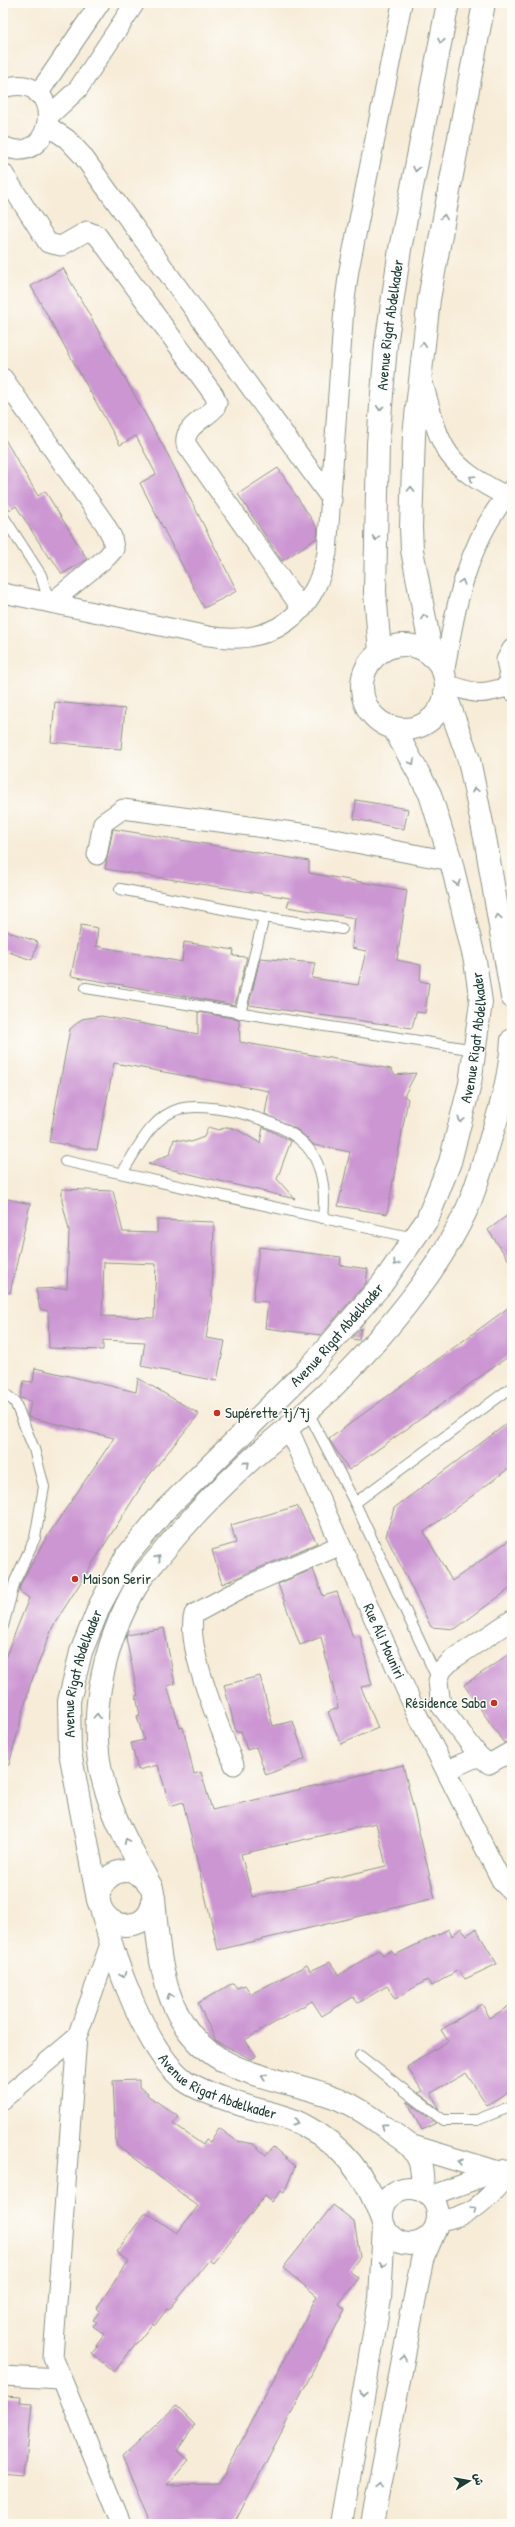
<svg xmlns="http://www.w3.org/2000/svg" width="515" height="2527" font-family="'Patrick Hand','Playpen Sans Arabic',sans-serif">
<rect width="100%" height="100%" fill="#fdfcf7"/>
<filter id="ink" filterUnits="userSpaceOnUse"><feTurbulence type="fractalNoise" baseFrequency=".025" numOctaves="2"/><feDisplacementMap in="SourceGraphic" scale="8" xChannelSelector="R" yChannelSelector="G"/><feConvolveMatrix kernelMatrix="1 2 1 2 8 2 1 2 1" color-interpolation-filters="sRGB"/></filter>
<filter id="wash" filterUnits="userSpaceOnUse"><feTurbulence type="fractalNoise" baseFrequency=".012" numOctaves="4" result="noise"/><feDisplacementMap in="SourceGraphic" scale="16" xChannelSelector="R" yChannelSelector="G"/><feGaussianBlur stdDeviation="0.9" result="paint"/><feColorMatrix in="noise" values="0 0 0 0 0 0 0 0 0 0 0 0 0 0 0 0 0 1.4 0 .05"/><feComposite in="paint" operator="in"/></filter>
<g filter="url(#wash)">
<rect width="100%" height="100%" fill="#f7ecd8"/>
<g id="blocks">
<!-- building -->
<g fill="#cc96d3" fill-rule="evenodd">
<polygon points="63,268 167,453 237,591 204,608 140,483 156,474 136,436 120,445 31,286"/>
<polygon points="3,436 38,496 45,491 87,559 62,574 51,557 49,558 16,506 10,510 3,498"/>
<polygon points="278,468 318,529 317,538 282,561 238,494"/>
<polygon points="55,702 125,709 121,749 51,742"/>
<polygon points="356,800 408,809 404,829 354,819"/>
<polygon points="113,829 309,861 309,873 407,890 397,960 421,965 420,981 429,983 425,1013 416,1012 412,1028 249,1005 260,958 315,963 312,978 358,985 366,951 352,948 355,918 287,907 290,898 105,869"/>
<polygon points="81,925 98,928 96,946 182,962 184,942 234,950 233,956 247,957 235,1005 71,976"/>
<polygon points="3,930 38,942 32,960 3,950"/>
<polygon points="198,1012 239,1019 240,1042 391,1069 395,1075 416,1073 404,1096 408,1099 387,1214 338,1206 350,1152 314,1145 298,1130 265,1114 269,1091 114,1063 97,1150 49,1142 70,1029 82,1019 101,1016 198,1034"/>
<polygon points="208,1127 218,1130 228,1127 236,1129 260,1143 263,1127 291,1141 277,1179 295,1199 148,1164 170,1154 174,1139 191,1142 204,1137"/>
<path d="M62,1189L113,1191L123,1232L157,1233V1220L214,1222L212,1297H213L206,1338L225,1341L217,1381L141,1366L145,1342L103,1340V1350L49,1348L48,1311L40,1309L36,1289L67,1288L69,1230L62,1201ZM104,1262L156,1264L154,1318L102,1316Z"/>
<polygon points="3,1198 30,1204 10,1293 3,1292"/>
<polygon points="512,1212 512,1265 488,1230"/>
<polygon points="259,1247 341,1257 340,1265 368,1269 366,1283 321,1335 265,1328 268,1302 253,1301"/>
<polygon points="512,1305 512,1354 349,1470 329,1439"/>
<polygon points="361,1328 359,1340 351,1339"/>
<polygon points="35,1368 136,1392 138,1378 199,1414 146,1479 53,1626 30,1685 9,1765 3,1765 3,1663 29,1598 19,1591 21,1583 46,1538 114,1438 28,1417 31,1401 20,1398 24,1381 33,1382"/>
<polygon points="512,1420 512,1466 424,1532 452,1581 512,1538 512,1587 455,1629 431,1627 386,1536 394,1508"/>
<polygon points="297,1506 317,1543 222,1584 212,1550 236,1543 231,1525"/>
<polygon points="313,1569 323,1596 337,1592 353,1637 360,1636 372,1685 361,1687 378,1728 341,1744 328,1712 338,1708 321,1637 300,1645 278,1584"/>
<path d="M164,1628L175,1684L167,1686L180,1728L183,1727L194,1774L201,1772L212,1810L403,1765L435,1898L218,1950L183,1802L170,1806L158,1765L138,1770L131,1743L144,1740L137,1716L140,1715L136,1696H138L126,1638L127,1635ZM376,1823L386,1866L252,1897L241,1854Z"/>
<polygon points="512,1652 512,1740 504,1743 464,1685"/>
<polygon points="260,1676 273,1726 293,1721 305,1759 266,1775 256,1747 247,1750 241,1731 236,1732 224,1685"/>
<polygon points="461,1928 467,1935 476,1929 497,1964 465,1979 458,1970 432,1986 427,1980 395,1999 387,1986 358,2003 353,1997 322,2016 312,2001 245,2040 256,2056 251,2059 216,2041 198,2003 233,1983 237,1988 245,1985 251,1994 307,1965 310,1971 330,1962 339,1975 379,1950 383,1955 391,1951 395,1955 449,1929 452,1936"/>
<polygon points="482,2004 490,2018 512,2004 512,2089 487,2105 466,2073 431,2093 439,2109 418,2093 422,2091 407,2067 448,2041 441,2030"/>
<polygon points="139,2080 139,2087 148,2093 147,2095 179,2117 173,2124 203,2145 206,2140 210,2142 219,2128 237,2141 253,2144 266,2155 273,2147 295,2166 284,2193 281,2191 272,2202 265,2196 213,2263 209,2260 169,2310 167,2309 155,2325 153,2323 114,2372 92,2354 98,2347 96,2345 104,2334 93,2326 97,2322 93,2320 100,2311 97,2308 128,2261 116,2252 146,2212 177,2233 198,2206 116,2144 113,2081"/>
<polygon points="407,2101 436,2123 422,2130"/>
<polygon points="333,2205 354,2221 360,2257 349,2271 359,2278 339,2304 345,2309 234,2524 150,2524 122,2457 176,2406 195,2425 177,2451 189,2460 167,2485 219,2484 317,2296 283,2268"/>
<polygon points="3,2396 21,2397 20,2402 32,2403 25,2475 3,2473"/>
</g>
</g>
</g>
<g filter="url(#ink)">
<use href="#blocks" fill-opacity="0" stroke="#8b9486" stroke-width="1"/>
<g fill="none" stroke-linecap="round" stroke-linejoin="round">
<!-- lane casing -->
<g stroke="#8b9486" stroke-width="12">
<g id="lane">
<polyline points="3,516 41,575 49,602"/>
<polyline points="120,889 264,917"/>
<polyline points="86,988 475,1050"/>
<polyline points="240,1013 264,917 342,929"/>
<polyline points="65,1161 414,1238"/>
<path d="M122,1173C137,1150 151,1117 179,1109C197,1104 223,1109 240,1113C300,1129 330,1151 323,1218"/>
<polyline points="3,1392 15,1402 34,1449 44,1487 35,1538 15,1581 3,1626"/>
<polyline points="307,1410 355,1503 438,1680"/>
<polyline points="355,1503 512,1387"/>
<polyline points="360,2056 443,2120 477,2120 512,2106"/>
</g>
</g>
<!-- street casing -->
<g stroke="#8b9486" stroke-width="21">
<g id="street">
<path d="M3,88C68,69 56,171 3,146"/>
<polyline points="38,94 100,3"/>
<polyline points="49,116 78,89 135,3"/>
<polyline points="48,126 67,139 82,155 332,500"/>
<path d="M3,173L48,243L61,246L87,231L97,235L214,395L217,403L215,408C205,419 183,427 186,444L302,609"/>
<polyline points="3,378 105,524 112,537 114,549 107,557 51,603"/>
<path d="M422,379C441,447 440,462 506,496"/>
<path d="M3,593L208,636C272,647 314,615 327,553L344,307L349,270L402,3"/>
<polyline points="512,649 506,660 512,691"/>
<path d="M444,675C455,608 466,542 512,489"/>
<path d="M446,684C476,694 479,696 510,686"/>
<polyline points="97,855 103,823 123,809 308,834 451,861"/>
<path id="s1" d="M288,1428L416,1712L502,1882L512,1892"/>
<polyline points="479,1756 441,1706 438,1681 442,1670 452,1660 512,1620"/>
<path d="M234,1765C222,1730 184,1646 194,1614L244,1587L341,1545"/>
<polyline points="447,1770 479,1756 489,1764 512,1751"/>
<polyline points="110,1944 77,2037 53,2357 121,2524"/>
<polyline points="3,2099 77,2037"/>
<polyline points="430,2196 505,2169"/>
<path d="M438,2221C476,2216 487,2198 512,2171"/>
<polyline points="3,2376 60,2379"/>
</g>
</g>
<!-- secondary casing -->
<g stroke="#8b9486" stroke-width="24">
<g id="secondary">
<circle cx="404" cy="687" r="42"/>
<path id="s2" d="M380,652L375,592L378,443L386,345L400,249L448,3"/>
<polyline points="432,656 412,550 411,527 414,435 429,299 484,3"/>
<polyline points="445,693 469,760 486,843 512,997"/>
<path d="M152,1888C125,1847 79,1890 108,1918C115,1925 124,1926 133,1924C150,1921 156,1903 152,1888C136,1859 119,1829 108,1797C83,1726 102,1644 140,1580C146,1571 155,1562 162,1553C186,1523 213,1495 241,1469C270,1441 303,1417 331,1389C382,1338 437,1274 467,1209C477,1186 484,1161 491,1137C502,1105 510,1074 512,1040"/>
<path d="M154,1898C158,1943 160,1991 187,2029C222,2079 288,2078 339,2099C357,2107 375,2119 390,2131C401,2139 413,2145 418,2158C423,2167 422,2181 423,2191"/>
<path id="s3" d="M98,1900L70,1752L69,1701L81,1652L100,1605L126,1557L164,1511L310,1367L382,1284L427,1220L450,1162L470,1084L481,1002L475,961L451,861L430,794L393,727"/>
<path id="s4" d="M102,1912C114,1958 145,2050 184,2080C199,2091 221,2097 239,2104C260,2111 286,2115 305,2126C344,2146 368,2179 382,2220"/>
<polyline points="411,2146 497,2172"/>
<circle cx="410" cy="2216" r="28"/>
<polyline points="341,2524 380,2299 384,2226"/>
<polyline points="372,2524 422,2260 435,2230"/>
</g>
</g>
<!-- lane -->
<use href="#lane" stroke="#fff" stroke-width="10"/>
<!-- street -->
<use href="#street" stroke="#fff" stroke-width="19"/>
<!-- secondary -->
<use href="#secondary" stroke="#fff" stroke-width="22"/>
</g>
<!-- one-way arrows -->
<defs><path id="oneway-chevron" d="M-2-3.5L2.5 0L-2 3.5" fill="none" stroke-width="1.6" stroke-linecap="round" stroke-linejoin="round"/></defs>
<g stroke="#8f9e9a">
<use href="#oneway-chevron" transform="translate(441 41) rotate(101)"/>
<use href="#oneway-chevron" transform="translate(416 169) rotate(101)"/>
<use href="#oneway-chevron" transform="translate(444 217) rotate(-80)"/>
<use href="#oneway-chevron" transform="translate(423 345) rotate(-83)"/>
<use href="#oneway-chevron" transform="translate(380 408) rotate(94)"/>
<use href="#oneway-chevron" transform="translate(472 478) rotate(-146)"/>
<use href="#oneway-chevron" transform="translate(411 489) rotate(-89)"/>
<use href="#oneway-chevron" transform="translate(376 538) rotate(91)"/>
<use href="#oneway-chevron" transform="translate(462 582) rotate(-73)"/>
<use href="#oneway-chevron" transform="translate(424 617) rotate(-102)"/>
<use href="#oneway-chevron" transform="translate(412 762) rotate(61)"/>
<use href="#oneway-chevron" transform="translate(475 790) rotate(-102)"/>
<use href="#oneway-chevron" transform="translate(457 883) rotate(76)"/>
<use href="#oneway-chevron" transform="translate(498 917) rotate(-99)"/>
<use href="#oneway-chevron" transform="translate(461 1120) rotate(104)"/>
<use href="#oneway-chevron" transform="translate(396 1263) rotate(125)"/>
<use href="#oneway-chevron" transform="translate(247 1464) rotate(-41)"/>
<use href="#oneway-chevron" transform="translate(158 1558) rotate(-51)"/>
<use href="#oneway-chevron" transform="translate(97 1716) rotate(-87)"/>
<use href="#oneway-chevron" transform="translate(127 1841) rotate(-114)"/>
<use href="#oneway-chevron" transform="translate(123 1975) rotate(68)"/>
<use href="#oneway-chevron" transform="translate(170 1996) rotate(-109)"/>
<use href="#oneway-chevron" transform="translate(264 2077) rotate(-163)"/>
<use href="#oneway-chevron" transform="translate(296 2122) rotate(18)"/>
<use href="#oneway-chevron" transform="translate(384 2126) rotate(-144)"/>
<use href="#oneway-chevron" transform="translate(460 2162) rotate(-162)"/>
<use href="#oneway-chevron" transform="translate(474 2209) rotate(-34)"/>
<use href="#oneway-chevron" transform="translate(383 2265) rotate(93)"/>
<use href="#oneway-chevron" transform="translate(404 2358) rotate(-79)"/>
<use href="#oneway-chevron" transform="translate(364 2394) rotate(100)"/>
<use href="#oneway-chevron" transform="translate(379 2486) rotate(-79)"/>
</g>
</g>
<!-- markers -->
<g fill="#c8321e" stroke="#fdfcf7" stroke-width="1.5">
<circle cx="217" cy="1413" r="4"/>
<circle cx="75" cy="1579" r="4"/>
<circle cx="494" cy="1703" r="4"/>
</g>
<g text-anchor="middle" stroke-width="3" stroke-linejoin="round" paint-order="stroke">
<!-- street labels -->
<g font-size="15" fill="#1f3d34" stroke="#fdfcf7">
<text dy="5" stroke="none"><textPath href="#s2" startOffset="328">Avenue Rigat Abdelkader</textPath></text>
<text dy="5" stroke="none"><textPath href="#s3" startOffset="1000">Avenue Rigat Abdelkader</textPath></text>
<text dy="5" stroke="none"><textPath href="#s3" startOffset="664">Avenue Rigat Abdelkader</textPath></text>
<text dy="5" stroke="none"><textPath href="#s1" startOffset="234">Rue Ali Mouniri</textPath></text>
<text dy="5" stroke="none"><textPath href="#s3" startOffset="231">Avenue Rigat Abdelkader</textPath></text>
<text dy="5" stroke="none"><textPath href="#s4" startOffset="222">Avenue Rigat Abdelkader</textPath></text>
</g>
<!-- poi labels -->
<g font-size="15" fill="#1f3d34" stroke="#fdfcf7" text-anchor="start">
<text x="225" y="1418">Supérette 7j/7j</text>
<text x="83" y="1584">Maison Serir</text>
<text x="486" y="1708" text-anchor="end">Résidence Saba</text>
</g>
</g>
<!-- margin -->
<rect width="515" height="2527" fill="none" stroke="#fdfcf7" stroke-width="16"/>
<!-- north arrow -->
<g transform="translate(469 2481) rotate(79)" stroke="#fdfcf7" stroke-width="3" paint-order="stroke">
<path d="M0-3L7 15L0 10L-7 15Z" fill="#1f3d34"/>
<text y="-6" font-size="11" font-weight="bold" text-anchor="middle" fill="#1f3d34">ش</text>
</g>
</svg>
